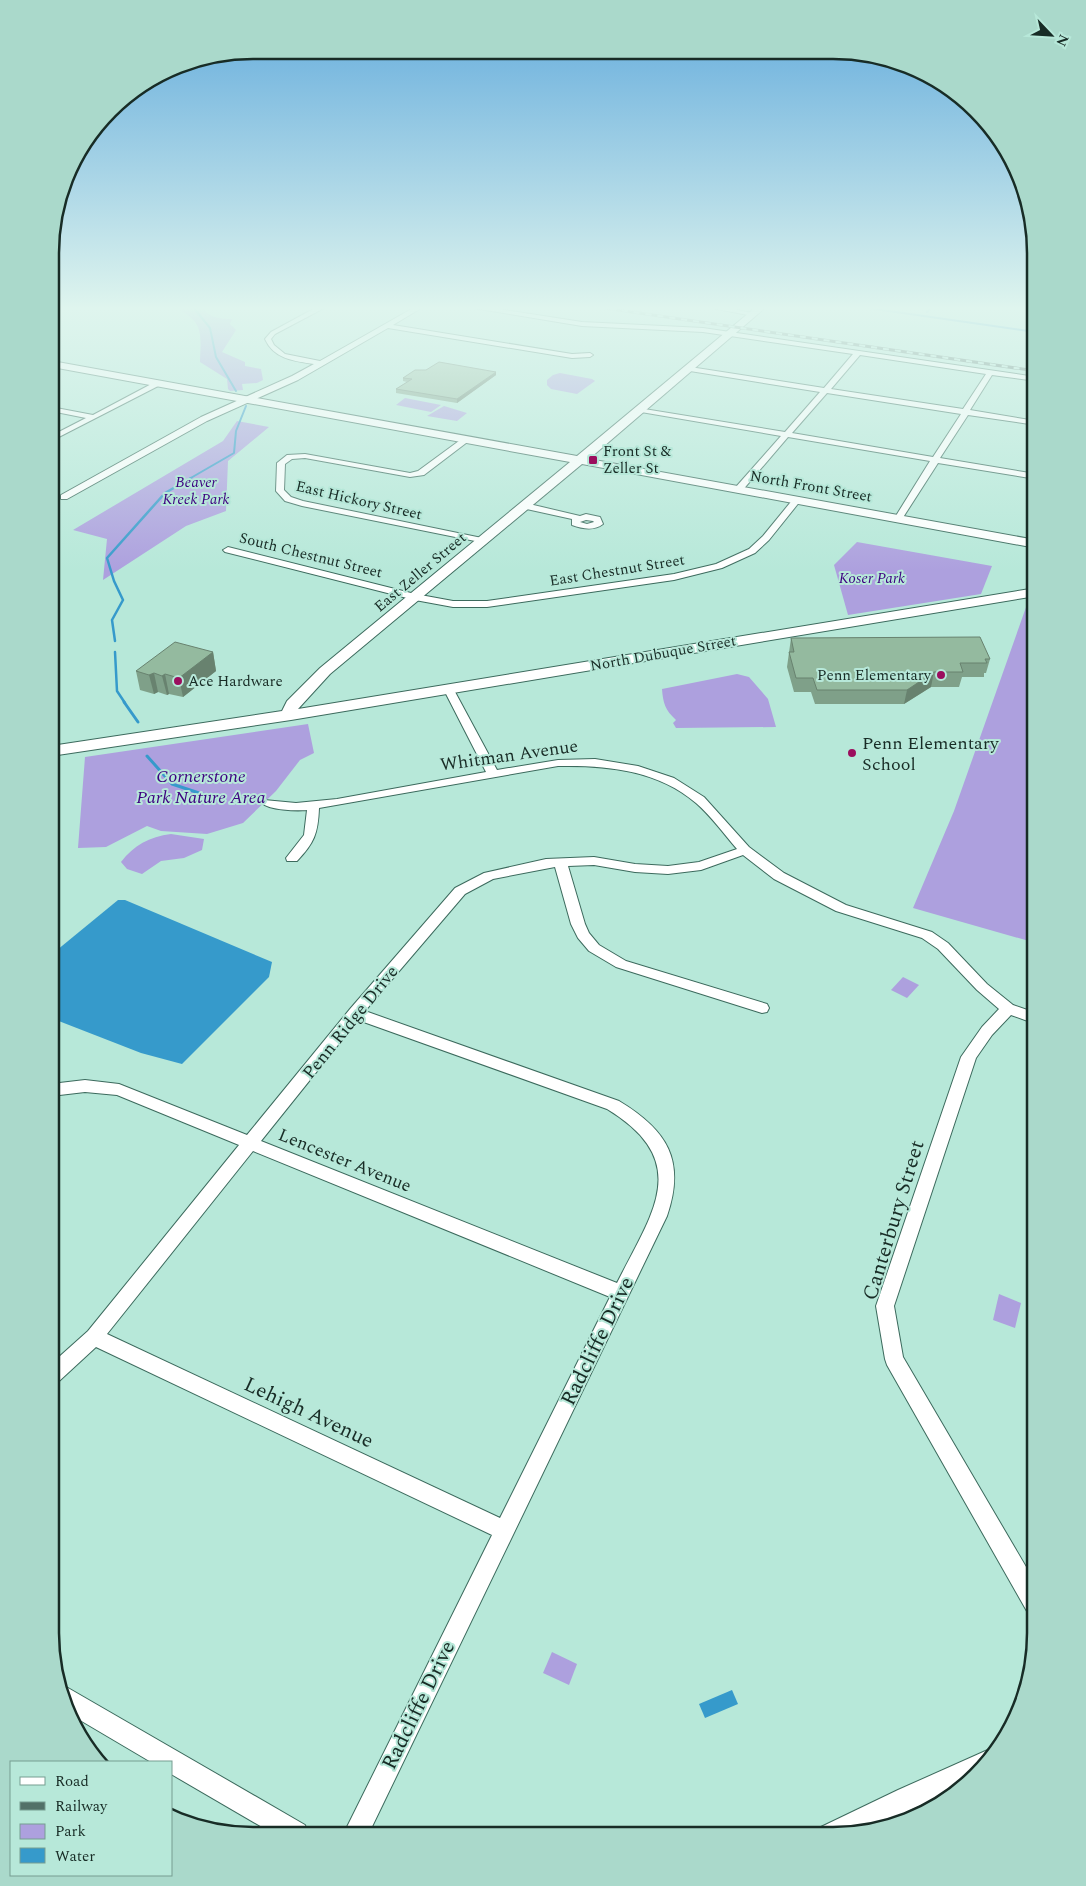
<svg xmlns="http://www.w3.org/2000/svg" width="1086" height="1886" font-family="Spectral,serif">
<rect width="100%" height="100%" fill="#b7e8d9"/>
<!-- green -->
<g fill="#ada0de">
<path d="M174,307H206L207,309L205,312C214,318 221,319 232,319L230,324L236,330L222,352L245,362V366L261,369L263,380L257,383L242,384L243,390L230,391L228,389L227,379L200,362C201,331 204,322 174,307Z"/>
<polygon points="560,373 592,379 595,381 577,394 551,389 547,385 547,380 553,375"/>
<polygon points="405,398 441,405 431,412 396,405"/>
<polygon points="444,406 467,413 457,421 427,416"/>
<polygon points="237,421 269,427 228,461 226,511 186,526 103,580 107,539 73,530 223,441"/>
<polygon points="857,542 992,566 981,594 848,615 834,565"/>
<polygon points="1036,595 1036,943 913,908 954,811 1030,596"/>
<path d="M737,674L749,677L768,699L776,727L676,728L673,723L676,720C665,710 663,703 662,689Z"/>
<polygon points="308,724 314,753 300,760 276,791 243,823 207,834 161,831 147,826 106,847 78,848 85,757"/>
<path d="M171,834L204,839L202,850L184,858L161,861L142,874L127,869L121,862C134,845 149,837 171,834Z"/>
<polygon points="903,977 919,985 907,998 891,990"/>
<polygon points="999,1294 1021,1303 1015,1328 993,1320"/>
<polygon points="552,1652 577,1664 569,1685 543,1673"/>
</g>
<!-- water -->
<g fill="#369acb">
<polygon points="118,900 125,900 272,962 269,977 182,1064 141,1053 51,1018 51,955"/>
<polygon points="732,1690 738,1704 705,1718 699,1704"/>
</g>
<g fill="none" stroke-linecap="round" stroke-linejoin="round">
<!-- stream-far2 -->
<g stroke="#369acb" stroke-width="2">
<polyline points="193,307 210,328 216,357 236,391"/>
<polyline points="861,307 1036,332"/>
<polyline points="927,312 932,307"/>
<polyline points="189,479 234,453 236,431 246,406"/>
</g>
<!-- stream-far1 -->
<g stroke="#369acb" stroke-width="2.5">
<polyline points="115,641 112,620 123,600 114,581 107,558 165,493 191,478"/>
<polyline points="115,652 117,691 125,703"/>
</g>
<!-- stream -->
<g stroke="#369acb" stroke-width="3">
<polyline points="124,702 138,722"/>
<polyline points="147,756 172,784 220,800"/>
</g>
<!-- street casing -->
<g stroke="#3c6a5d" stroke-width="2">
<g id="street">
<path d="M317,307H326L275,334L271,339L274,345L285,354L320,361L415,307H423L393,325L572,354L590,353L593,355L590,357L572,358L388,328L298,380L207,421L67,499H61V495L201,417L292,376L314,364C294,361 274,359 265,339L271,332Z"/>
<path d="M467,307H485L582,322L703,328L1036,377V381L992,375L970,410L1036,421V425L968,415L940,458L1036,474V479L938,463L902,519L898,522L894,519L930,461L788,437L741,492H735V488L781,436L641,412H638V408L785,432L820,392L690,371L686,369L690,367L824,388L853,354L703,332L582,326ZM860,355L986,374L963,409L831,389ZM827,393L961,414L933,457L792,433Z"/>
<polygon points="707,307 724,307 756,314 753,316"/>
<polygon points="157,381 164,383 51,441 51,436 86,418 51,411 51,407 93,415"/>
<polygon points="463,438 470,440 424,475 410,477 305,458 292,459 285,464 284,490 291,497 303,501 482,538 487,541 485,543 302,506 285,501 276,491 277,463 287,455 305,454 410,473 418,471"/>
<polygon points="797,497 801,500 769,540 755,553 722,568 674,580 487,607 453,607 415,600 225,552 223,550 228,547 415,594 453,601 487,601 674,574 716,564 749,549 763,536 794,498"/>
<path d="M525,503L580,516L586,514L600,517L603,524C594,531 583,529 572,525V519L522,508L521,506ZM586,520L593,521L594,522L587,524L580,522Z"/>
<path d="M449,687L454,690L497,770L558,760L595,759L638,766L674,778L704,797L749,847L784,873L846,905L932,932L948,943L987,984L1013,1005L1036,1013V1024L1011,1015L992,1035L976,1058L894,1306L903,1357L1036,1584V1616L1028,1613L887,1365L885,1359L876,1306L961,1057L982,1027L999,1009L977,990L938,949L922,938L836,911L774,879L743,855L701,870L668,874L635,872L594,865L568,866L585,924L589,933L599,945L626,961L767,1004L769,1008L767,1012L762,1013L616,967L589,951L578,938L571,924L555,867L493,879L465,894L365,1011L619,1101C667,1130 686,1160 667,1216L368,1835H343L492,1535L96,1347L57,1383L50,1385V1365L88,1331L239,1145L117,1095L85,1092L51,1096V1084L85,1080L119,1084L247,1135L350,1009L455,888L484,873L546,859L594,857L635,864L668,866L699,862L737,849C724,834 711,816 696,803C658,770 606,765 558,766L319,808C318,834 314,843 297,861H287L286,858L304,835L307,810C296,811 269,810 262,803L264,800L296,803L337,799L486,772L444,690ZM358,1020L607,1109C694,1162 652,1213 617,1283L261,1141ZM253,1151L610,1297L500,1518L107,1334Z"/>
<polygon points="59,1685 68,1688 305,1825 308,1834 274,1834 171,1774 171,1762 151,1762 68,1713 61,1699"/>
<polygon points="990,1749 997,1752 994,1757 965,1784 866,1831 834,1836 818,1836 821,1827 898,1790"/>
</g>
</g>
<!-- secondary casing -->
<g stroke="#3c6a5d" stroke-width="2">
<polygon id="secondary" points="756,307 766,307 589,459 1036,540 1036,548 582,464 330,674 298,709 1036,588 1036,596 291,720 51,756 51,746 282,711 287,701 320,668 570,462 52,367 52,361 577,456"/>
</g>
<!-- street -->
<use href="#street" fill="#fff" fill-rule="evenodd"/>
<!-- secondary -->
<use href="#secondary" fill="#fff" fill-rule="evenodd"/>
<!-- rail casing -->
<g stroke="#527168" stroke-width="3">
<polyline id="rail" points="598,307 1036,371"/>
</g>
<!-- rail -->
<use href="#rail" stroke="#b7e8d9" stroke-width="2" stroke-dasharray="6" stroke-linecap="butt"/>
</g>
<!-- wall -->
<g fill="#7fa089">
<polygon points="496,375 457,403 396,393 396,389 407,382 403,381 403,378"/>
<polygon points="1036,501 1036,530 1026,528 1030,515"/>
<polygon points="791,638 990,659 986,673 984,673 984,677 962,677 959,687 931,687 904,704 815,704 811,692 794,692 787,667"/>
<polygon points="213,652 216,671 183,697 169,694 167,695 158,692 154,694 140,690 136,671"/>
</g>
<!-- shaded-wall -->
<g fill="#68826f">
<polygon points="496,372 496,375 457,403 457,399"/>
<polygon points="213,652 216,671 183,697 179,678"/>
<polygon points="934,672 931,687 904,704 907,690"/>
<polygon points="154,673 158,692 154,694 149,675"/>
<polygon points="165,674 169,694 167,695 162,676"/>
</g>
<!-- building -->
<g fill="#94ba9f" stroke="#68826f">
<polygon points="439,362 496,372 457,399 396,389 412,379 403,378 415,370 426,370"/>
<polygon points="1036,501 1036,516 1030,515"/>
<polygon points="980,637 990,659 985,659 987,663 960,663 963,672 934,672 907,690 817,690 813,678 796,678 789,652 794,652 791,638"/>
<polygon points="175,642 213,652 179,678 165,674 162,676 154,673 149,675 136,671"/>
</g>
<!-- sky -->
<linearGradient id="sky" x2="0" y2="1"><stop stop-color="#61aadc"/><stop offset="0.54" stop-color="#dff5ee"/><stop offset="1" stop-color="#dff5ee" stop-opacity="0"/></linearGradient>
<rect width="1086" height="571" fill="url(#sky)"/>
<!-- markers -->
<g fill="#9b0e5e" stroke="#b7e8d9" stroke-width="2">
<rect x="588" y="455" width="10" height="10" rx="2.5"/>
<circle cx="941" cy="675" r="5"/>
<circle cx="178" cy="681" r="5"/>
<circle cx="852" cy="753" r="5"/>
</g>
<g text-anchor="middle" stroke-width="4" stroke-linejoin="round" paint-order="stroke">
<!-- far-poi labels -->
<g font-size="15" fill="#182c26" stroke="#b7e8d9" text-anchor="start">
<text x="603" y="456">Front St &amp;<tspan x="603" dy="17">Zeller St</tspan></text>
<text x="931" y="680" text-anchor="end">Penn Elementary</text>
<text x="188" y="686">Ace Hardware</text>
</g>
<!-- far-park labels -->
<g font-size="15" font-style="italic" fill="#3d0180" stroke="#b7e8d9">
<text x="196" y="487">Beaver<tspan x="196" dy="17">Kreek Park</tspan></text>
<text x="872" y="583">Koser Park</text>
</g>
<!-- far-street labels -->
<g font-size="15" fill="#182c26" stroke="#b7e8d9">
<text transform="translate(811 486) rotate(10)" y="5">North Front Street</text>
<text transform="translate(359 500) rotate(13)" y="5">East Hickory Street</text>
<text transform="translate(311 555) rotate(14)" y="5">South Chestnut Street</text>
<text transform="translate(617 570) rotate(-9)" y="5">East Chestnut Street</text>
<text transform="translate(420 572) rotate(-40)" y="5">East Zeller Street</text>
<text transform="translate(663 653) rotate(-10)" y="5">North Dubuque Street</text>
</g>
<!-- poi labels -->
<g font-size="18" fill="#182c26" stroke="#b7e8d9" text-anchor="start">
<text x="862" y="749">Penn Elementary<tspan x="862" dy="21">School</tspan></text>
</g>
<!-- street labels -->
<g font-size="18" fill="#182c26" stroke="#b7e8d9">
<text transform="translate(509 755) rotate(-8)" y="6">Whitman Avenue</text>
<text transform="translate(350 1022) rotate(-51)" y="6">Penn Ridge Drive</text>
<text transform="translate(345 1160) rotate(22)" y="6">Lencester Avenue</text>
</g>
<!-- park labels -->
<g font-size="18" font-style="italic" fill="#3d0180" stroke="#b7e8d9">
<text x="201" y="782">Cornerstone<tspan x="201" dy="21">Park Nature Area</tspan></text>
</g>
<!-- near-street labels -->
<g font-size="21" fill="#182c26" stroke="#b7e8d9">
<text transform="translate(893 1220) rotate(-73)" y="7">Canterbury Street</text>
<text transform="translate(597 1341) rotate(-64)" y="7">Radcliffe Drive</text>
<text transform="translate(309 1412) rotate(25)" y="7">Lehigh Avenue</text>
<text transform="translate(418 1705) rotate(-64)" y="7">Radcliffe Drive</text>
</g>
</g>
<!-- crop -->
<path d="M0 0H1086V1886H0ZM253 59H833A194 194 0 0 1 1027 253V1633A194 194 0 0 1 833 1827H253A194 194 0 0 1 59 1633V253A194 194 0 0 1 253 59Z" fill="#aad9cb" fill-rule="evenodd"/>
<path fill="none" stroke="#182c26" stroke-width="2.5" d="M253 59H833A194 194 0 0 1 1027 253V1633A194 194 0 0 1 833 1827H253A194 194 0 0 1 59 1633V253A194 194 0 0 1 253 59Z"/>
<!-- legend -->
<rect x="10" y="1761" width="162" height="115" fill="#b7e8d9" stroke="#779d91"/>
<rect x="20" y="1777" width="25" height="8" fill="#ffffff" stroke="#779d91"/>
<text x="55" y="1786" font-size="15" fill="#182c26">Road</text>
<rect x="20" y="1802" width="25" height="8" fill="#527168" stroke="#779d91"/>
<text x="55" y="1811" font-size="15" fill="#182c26">Railway</text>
<rect x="20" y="1824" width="25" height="15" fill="#ada0de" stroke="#779d91"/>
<text x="55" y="1836" font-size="15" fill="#182c26">Park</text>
<rect x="20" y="1848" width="25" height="15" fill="#369acb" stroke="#779d91"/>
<text x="55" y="1861" font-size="15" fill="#182c26">Water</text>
<!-- north arrow -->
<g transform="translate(1051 35) rotate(115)" stroke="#b7e8d9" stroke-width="4" paint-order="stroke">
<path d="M0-4L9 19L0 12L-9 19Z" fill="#182c26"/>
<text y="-8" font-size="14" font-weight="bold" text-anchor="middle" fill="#182c26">N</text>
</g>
</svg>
